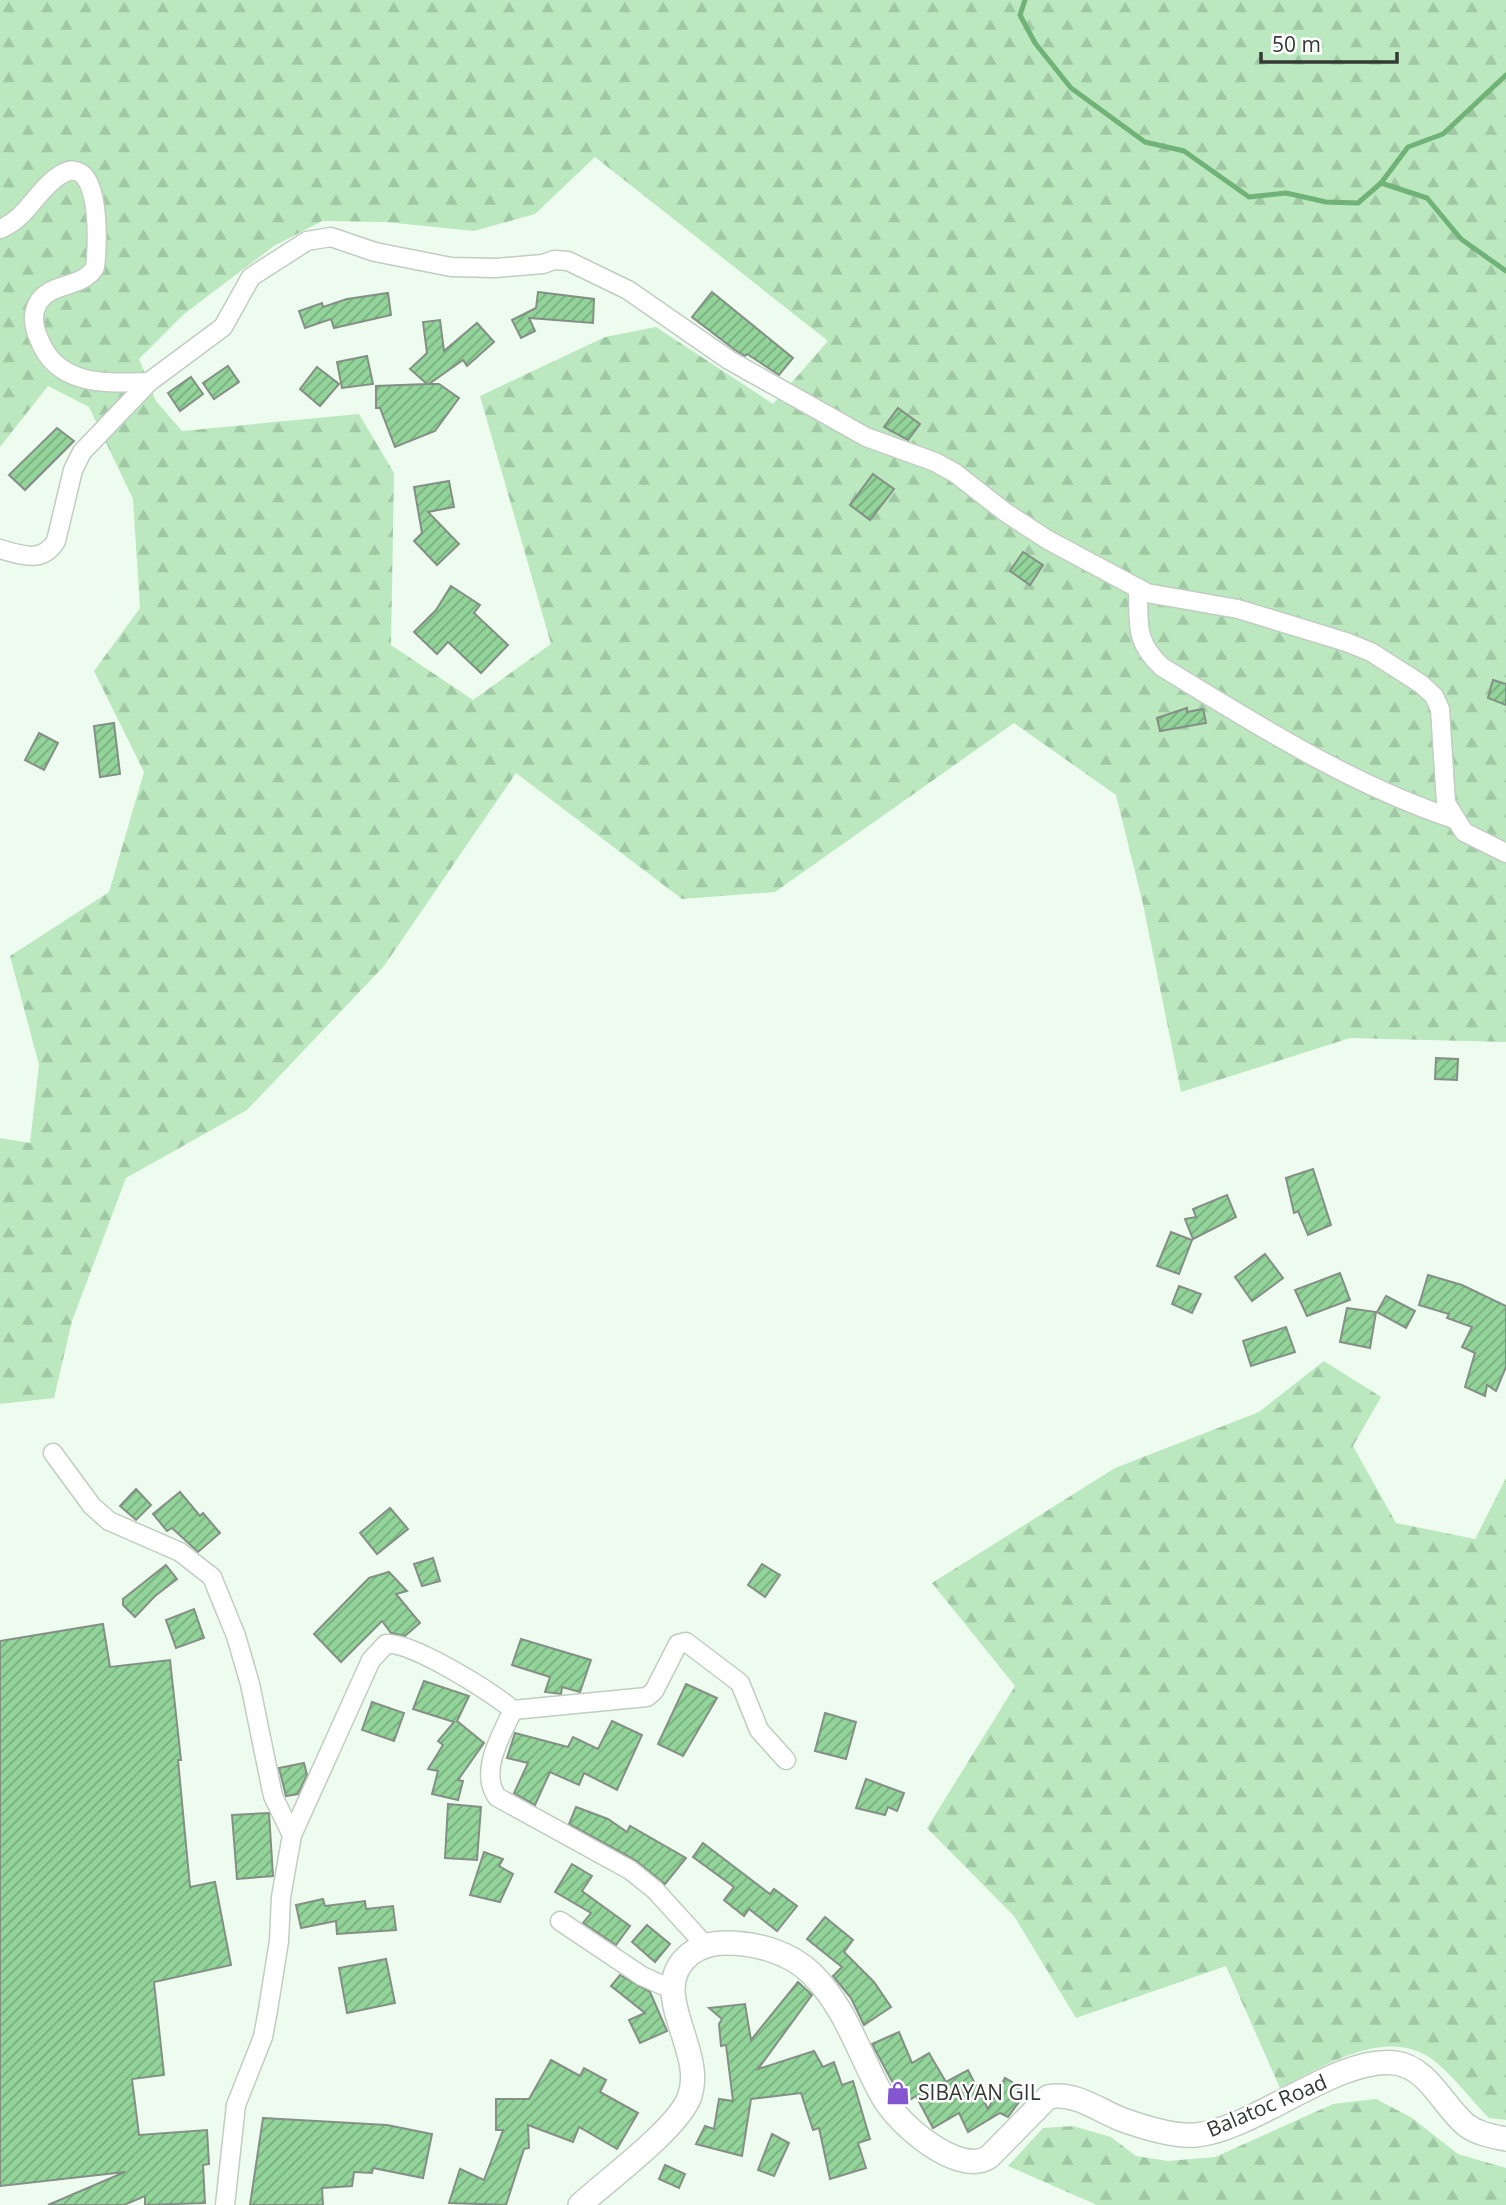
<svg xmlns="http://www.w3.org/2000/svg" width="1506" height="2205" font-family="'Open Sans',sans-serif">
<defs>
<pattern id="forest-firs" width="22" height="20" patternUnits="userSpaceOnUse" patternTransform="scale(1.75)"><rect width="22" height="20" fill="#bbe8bf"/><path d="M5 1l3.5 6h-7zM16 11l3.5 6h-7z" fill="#a1c8a5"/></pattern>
<pattern id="building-hatch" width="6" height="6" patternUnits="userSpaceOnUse" patternTransform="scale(1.75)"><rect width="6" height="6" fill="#92d499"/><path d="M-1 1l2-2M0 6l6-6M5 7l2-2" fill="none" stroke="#78ad7e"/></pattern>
</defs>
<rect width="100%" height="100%" fill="#eefbef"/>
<!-- forest -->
<g fill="url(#forest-firs)" fill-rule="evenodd">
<path d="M0,0H1506V1042L1350,1038L1181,1092L1143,904L1116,795L1014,723L775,892L682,899L516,773L384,966L247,1110L126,1178L72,1321L54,1398L0,1404V1138L30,1143L39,1065L10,956L109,892L144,772L94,671L140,608L133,499L89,407L48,386L0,447ZM595,157L828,341L773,404L656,327L605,337L480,396L551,644L473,700L391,645L394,473L359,414L182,431L156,401L139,359L184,314L274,246L322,221L386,222L474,231L535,214Z"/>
<path d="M1324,1361L1381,1397L1353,1446L1396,1523L1475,1539L1506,1478V2120L1489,2118C1471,2100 1453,2075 1432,2059C1386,2026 1323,2066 1280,2088L1226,1966L1076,2018L1014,1916L927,1828L1015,1686L932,1583L1115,1468L1259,1412Z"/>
<polygon points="1376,2099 1412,2118 1458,2154 1506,2168 1506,2205 1097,2205 1008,2166 1043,2128 1073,2126 1111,2137 1136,2156 1168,2161 1215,2157 1333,2104"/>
</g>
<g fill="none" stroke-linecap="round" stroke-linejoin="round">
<!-- stream -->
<g stroke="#71b279" stroke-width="5">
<polyline points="1025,0 1020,15 1035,43 1071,88 1145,142 1184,151 1249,197 1286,193 1326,202 1358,203 1381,183 1408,147 1443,134 1506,75"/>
<polyline points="1381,183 1427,198 1461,239 1506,271"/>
</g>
</g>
<!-- building -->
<g fill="url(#building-hatch)" stroke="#849085" stroke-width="2">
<polygon points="538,292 594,299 593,323 529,318 535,331 521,338 512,320 536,308"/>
<polygon points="712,292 793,358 779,375 747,354 745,356 735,350 692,317"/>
<polygon points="388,293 391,315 334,328 331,319 305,328 299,311 322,303 323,307 347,299"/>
<polygon points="440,320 444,351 477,323 494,342 467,366 463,360 429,384 439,384 459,398 435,431 395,447 380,408 376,408 376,386 427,384 410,369 427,353 423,322"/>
<polygon points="367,356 373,384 342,388 337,362"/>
<polygon points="228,366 239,382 214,399 203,383"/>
<polygon points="317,367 339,384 320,406 300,389"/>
<polygon points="191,377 203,394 180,411 168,393"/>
<polygon points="898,408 920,424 908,440 884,427"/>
<polygon points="57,428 74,441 25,490 9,475"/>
<polygon points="873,474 894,489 870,520 850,505"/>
<polygon points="449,481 454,507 428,512 459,544 437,565 414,541 422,533 414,487"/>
<polygon points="1023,552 1043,565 1030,585 1010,571"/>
<polygon points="451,586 480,605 474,613 508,645 481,673 448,642 437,654 414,632 436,610"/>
<polygon points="1493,680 1506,684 1506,705 1488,698"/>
<polygon points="1187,708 1187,712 1203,709 1206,723 1160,731 1157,718"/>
<polygon points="114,723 120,774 100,777 94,726"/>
<polygon points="39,733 58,743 44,770 25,760"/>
<polygon points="1436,1058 1458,1059 1457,1080 1435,1079"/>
<polygon points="1313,1169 1331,1225 1308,1235 1298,1211 1294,1213 1286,1178"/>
<polygon points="1227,1195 1236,1217 1193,1239 1185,1219 1196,1217 1193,1209"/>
<polygon points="1171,1232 1192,1240 1179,1274 1157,1266"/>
<polygon points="1265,1254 1283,1278 1252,1301 1235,1277"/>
<polygon points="1340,1273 1350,1300 1307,1316 1295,1290"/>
<polygon points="1428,1275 1462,1285 1506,1306 1506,1367 1496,1391 1487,1385 1485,1396 1465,1387 1475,1353 1462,1347 1472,1327 1447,1318 1449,1314 1419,1305"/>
<polygon points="1179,1286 1201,1294 1192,1313 1172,1304"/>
<polygon points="1386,1296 1415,1311 1406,1328 1377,1312"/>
<polygon points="1347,1308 1376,1312 1370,1348 1340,1342"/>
<polygon points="1286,1327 1295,1352 1251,1366 1243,1341"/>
<polygon points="136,1489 151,1505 136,1520 120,1506"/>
<polygon points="180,1492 200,1516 203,1513 220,1533 198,1552 172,1528 167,1531 153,1514"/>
<polygon points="390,1508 408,1529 377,1554 360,1533"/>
<polygon points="433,1558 440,1581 422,1586 414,1564"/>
<polygon points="762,1564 780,1575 765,1597 748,1585"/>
<polygon points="166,1565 177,1579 155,1596 135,1617 123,1605 123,1599"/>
<polygon points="389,1572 407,1591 396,1594 420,1623 405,1636 391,1633 382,1621 341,1662 314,1634 369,1578"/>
<polygon points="194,1609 204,1638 176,1648 166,1620"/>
<polygon points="103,1624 110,1667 170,1660 181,1760 178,1760 190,1887 215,1882 231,1965 154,1982 164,2075 132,2079 139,2135 207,2130 209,2164 203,2165 205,2203 145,2205 145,2196 124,2205 48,2205 125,2172 0,2186 0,1641"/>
<polygon points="521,1639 591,1660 580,1692 562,1687 561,1694 545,1692 550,1677 512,1665"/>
<polygon points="424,1681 469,1696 457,1721 484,1743 458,1780 463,1781 458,1800 432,1794 438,1771 428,1769 443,1745 438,1741 454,1722 413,1709"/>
<polygon points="686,1684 717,1698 683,1756 658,1744"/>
<polygon points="372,1702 404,1713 394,1741 362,1730"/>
<polygon points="825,1713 856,1722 846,1759 815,1751"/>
<polygon points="612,1721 642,1735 617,1790 584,1773 579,1785 550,1772 535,1805 514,1793 528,1763 507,1758 515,1733 568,1747 573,1737 598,1749"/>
<polygon points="304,1763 307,1775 298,1794 286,1796 279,1768"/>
<polygon points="866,1779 904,1793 897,1811 888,1807 885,1815 856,1808"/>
<polygon points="448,1804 481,1807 477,1860 445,1858"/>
<polygon points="576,1807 608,1819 627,1832 630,1826 686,1858 665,1884 635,1860 569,1824"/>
<polygon points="269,1813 273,1876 237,1879 232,1815"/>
<polygon points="703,1843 770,1894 774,1889 797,1906 777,1931 749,1909 744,1916 724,1900 734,1887 693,1857"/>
<polygon points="484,1852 503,1859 499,1866 513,1874 500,1902 470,1895"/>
<polygon points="572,1864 592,1876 582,1891 630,1926 616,1945 583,1923 591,1913 555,1892"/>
<polygon points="323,1899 325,1906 365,1901 366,1909 393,1906 396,1930 337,1934 336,1921 301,1928 296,1905"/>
<polygon points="825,1917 853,1940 844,1952 874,1982 891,2007 864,2025 851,1998 833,1976 842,1967 807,1939"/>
<polygon points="647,1925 670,1944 655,1962 632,1942"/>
<polygon points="386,1959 395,2003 347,2013 339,1968"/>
<polygon points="620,1975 650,1992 667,2031 640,2043 629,2020 645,2013 611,1986"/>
<polygon points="798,1982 812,1995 758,2069 814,2051 823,2067 834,2062 842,2085 853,2081 870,2139 858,2143 866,2168 830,2179 819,2128 813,2130 801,2093 751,2099 742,2156 696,2144 705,2126 714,2129 719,2099 733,2101 726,2045 721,2046 719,2024 722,2019 709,2008 745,2004 751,2040"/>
<polygon points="899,2032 912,2063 929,2053 946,2082 968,2070 988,2109 1005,2078 1027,2091 1008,2117 1000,2113 968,2132 959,2113 933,2128 916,2096 905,2103 902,2100 872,2044"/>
<polygon points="551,2060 580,2076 584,2068 606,2080 600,2092 638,2113 617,2149 579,2127 573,2142 528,2125 529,2148 524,2149 506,2205 449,2203 460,2169 484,2180 503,2130 496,2130 496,2099 529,2099"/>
<polygon points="263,2118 387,2125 432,2134 423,2178 373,2168 372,2173 354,2172 352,2186 322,2188 323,2205 250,2205"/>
<polygon points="772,2134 789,2143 774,2176 758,2170"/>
<polygon points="665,2165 685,2174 679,2188 659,2179"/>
</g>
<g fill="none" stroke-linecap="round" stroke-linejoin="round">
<!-- minor casing -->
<g stroke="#c0cdc1" stroke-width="21">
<g id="minor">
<path d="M0,229C28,218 36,190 60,175C102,149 98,246 95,267C83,289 51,281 38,303C31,315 34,328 39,339C57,387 107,383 149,382"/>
<path d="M0,549C21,555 42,564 56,541L73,470L82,452L149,382L223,327L251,277L307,241L331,237L375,252L451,267L496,268L543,264L554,260L568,261L628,290L729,360L866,437L935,462L955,473L1005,512L1048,540L1147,593L1238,609L1346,642L1371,652L1421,684L1434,696L1440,709L1446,803L1464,832L1506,853"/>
<path d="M1138,588C1139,624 1134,641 1162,667C1256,724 1349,784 1454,819"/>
<polyline points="53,1453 92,1506 109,1521 180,1552 212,1577 236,1636 250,1684 273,1796 292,1835"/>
<path d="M513,1710C501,1736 479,1771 497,1797L630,1870L655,1890L705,1945"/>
<polyline points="560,1921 642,1976 673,1990"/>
<path d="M225,2205L236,2105L263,2037L268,2010L279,1941L281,1897L292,1835L371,1660L386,1644C411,1641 492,1692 513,1710L647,1697L654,1691L678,1644L686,1642L740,1683L759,1730L786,1760"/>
</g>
</g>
<!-- major casing -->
<g stroke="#c0cdc1" stroke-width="26">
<path id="major" d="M580,2205C607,2180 676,2130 689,2098C708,2051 644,1991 690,1954C701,1946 712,1943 725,1943C756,1943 790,1952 812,1974C847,2009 859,2055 883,2097C898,2124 959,2177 989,2157L1048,2097C1075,2091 1099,2111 1123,2120C1143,2127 1175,2137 1196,2135C1254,2130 1339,2055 1395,2063C1428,2067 1443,2106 1466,2125C1478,2134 1492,2136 1506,2139"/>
</g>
<!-- minor -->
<use href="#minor" stroke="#fff" stroke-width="18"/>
<!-- major -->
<use href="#major" stroke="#fff" stroke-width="23"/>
</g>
<!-- icons -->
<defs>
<g id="shop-bare" transform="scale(1.89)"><path d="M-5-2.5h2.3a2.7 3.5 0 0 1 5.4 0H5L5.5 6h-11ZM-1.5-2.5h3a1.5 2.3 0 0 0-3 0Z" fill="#8457d0" stroke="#fff" stroke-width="2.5" paint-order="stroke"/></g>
</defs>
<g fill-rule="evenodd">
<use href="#shop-bare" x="898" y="2093"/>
</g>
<g text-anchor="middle" stroke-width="5" stroke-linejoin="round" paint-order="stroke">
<!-- poi labels -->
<g font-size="21" fill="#343935" stroke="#fff" text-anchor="start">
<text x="918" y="2100">SIBAYAN GIL</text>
</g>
<!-- street labels -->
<g font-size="21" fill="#343935" stroke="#fff">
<text transform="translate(1267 2106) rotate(-23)" y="7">Balatoc Road</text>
</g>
</g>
<!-- scale -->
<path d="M1261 52v10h136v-10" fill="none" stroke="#343935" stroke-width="3.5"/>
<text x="1272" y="52" font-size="21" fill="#343935" stroke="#ffffff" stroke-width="5" paint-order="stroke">50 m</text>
</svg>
